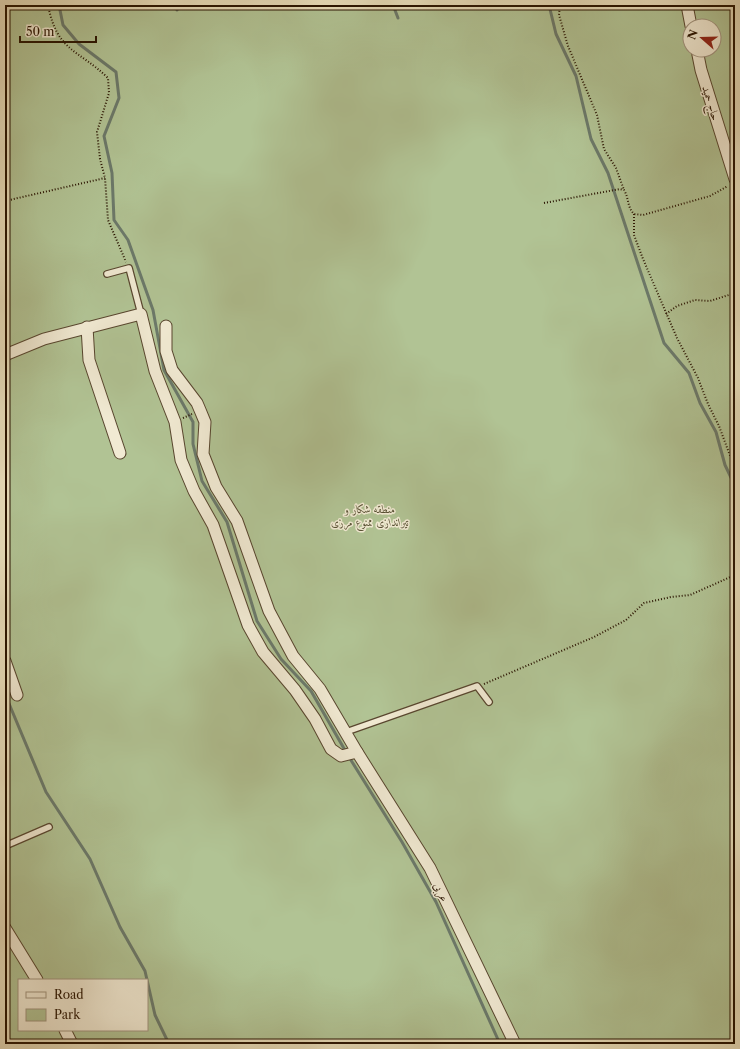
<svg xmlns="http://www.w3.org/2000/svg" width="740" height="1049" font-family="'Libre Caslon Text',Amiri,serif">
<rect width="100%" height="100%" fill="#e9dfbc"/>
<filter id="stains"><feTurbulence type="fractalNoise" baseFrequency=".005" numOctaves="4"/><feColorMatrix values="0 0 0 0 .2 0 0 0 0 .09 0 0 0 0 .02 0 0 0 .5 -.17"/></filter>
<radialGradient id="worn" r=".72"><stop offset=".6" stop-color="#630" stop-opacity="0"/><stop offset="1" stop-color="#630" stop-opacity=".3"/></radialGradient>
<!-- green -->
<path fill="#b1c394" stroke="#6c6b4a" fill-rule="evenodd" d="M5,5H735V1044H5ZM690,26H714V50H690ZM19,980H147V1030H19Z"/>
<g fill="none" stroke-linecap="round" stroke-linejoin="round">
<!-- stream -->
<g stroke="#6b796a" stroke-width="3">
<polyline points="59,5 63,25 79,44 116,72 119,98 104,136 112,173 114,220 128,240 153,310 164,370 193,422 193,444 202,481 227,522 257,621 281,659 311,691 346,752"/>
<polyline points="176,5 177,10"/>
<polyline points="393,5 398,18"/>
<polyline points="549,5 556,34 576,76 591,139 608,173 664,343 689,373 700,403 716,432 725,465 735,486"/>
<polyline points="5,694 46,792 90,859 120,927 145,971 155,1015 169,1044"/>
<polyline points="349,757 402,842 436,902 500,1044"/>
</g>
<!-- lane casing -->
<g stroke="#58462f" stroke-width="8">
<g id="lane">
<polyline points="107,274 129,268 141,314"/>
<polyline points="346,732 477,686 489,702"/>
<polyline points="5,846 49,827"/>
</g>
</g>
<!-- street casing -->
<g stroke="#58462f" stroke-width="13">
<g id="street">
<polyline points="687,5 691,26"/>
<polyline points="697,50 701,70 735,179"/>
<polyline points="166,326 166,351 172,370 197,403 200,410 205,422 203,454 216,487 237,521 269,611 293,656 320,689 357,752"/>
<polyline points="87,327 89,360 120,453"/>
<polyline points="5,355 44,339 141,314 155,371 175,422 181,460 194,491 213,525 248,625 263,652 295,690 315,719 331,749 341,756 357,752 430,868 515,1044"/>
<polyline points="5,661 17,695"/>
<polyline points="5,928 37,980"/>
<polyline points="65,1030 72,1044"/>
</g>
</g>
<!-- path -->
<g stroke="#281300" stroke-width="2" stroke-dasharray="1 2" stroke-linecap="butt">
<path d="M48,5C57,52 78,49 108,78L109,93L97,132L100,159L105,178L108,220L126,262"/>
<polyline points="560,5 559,15 568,46 597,115 604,149 616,168 624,190"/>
<polyline points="5,201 105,178"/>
<path d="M544,203L620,189L624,190C629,198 627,207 634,214L643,215L710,196L728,186"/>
<polyline points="634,214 634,235 643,259 677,338 698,378 708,404 719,426 735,469"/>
<polyline points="666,314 677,306 695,300 710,301 735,293"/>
<polyline points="183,418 192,414"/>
<polyline points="484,684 594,637 626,620 644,603 671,597 690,595 735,575"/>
</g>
<!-- lane -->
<use href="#lane" stroke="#f1ead3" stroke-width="5.5"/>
<!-- street -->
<use href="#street" stroke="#f1ead3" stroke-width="11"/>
</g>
<g text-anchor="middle" stroke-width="3" stroke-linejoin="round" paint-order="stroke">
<!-- street labels -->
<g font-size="11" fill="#281300" stroke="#f1ead3">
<text transform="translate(711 103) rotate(73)" y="4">حاج حمید</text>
<text transform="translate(441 892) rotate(64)" y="4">عربی</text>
</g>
<!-- park labels -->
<g font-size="11" font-style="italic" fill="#585134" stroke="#f1ead3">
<text x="370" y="513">منطقه شکار و<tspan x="370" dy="13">تیراندازی ممنوع مرزی</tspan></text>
</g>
</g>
<!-- margin -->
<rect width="740" height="1049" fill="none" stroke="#e9dfbc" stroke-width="20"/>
<rect x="6" y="6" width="728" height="1037" fill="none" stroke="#281300" stroke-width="2"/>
<rect x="10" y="10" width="720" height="1029" fill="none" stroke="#281300"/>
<!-- legend -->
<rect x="18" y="979" width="130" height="52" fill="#f1ead3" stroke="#a1947f"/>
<rect x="26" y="992" width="20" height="6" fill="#f1ead3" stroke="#a1947f"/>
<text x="54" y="999" font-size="12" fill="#281300">Road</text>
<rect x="26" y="1009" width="20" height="12" fill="#b1c394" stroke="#a1947f"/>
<text x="54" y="1019" font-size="12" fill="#281300">Park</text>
<!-- north arrow -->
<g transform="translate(702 38) rotate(290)"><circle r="19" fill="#f1ead3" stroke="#a1947f"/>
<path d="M0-3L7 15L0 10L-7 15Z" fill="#8f2418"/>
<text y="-6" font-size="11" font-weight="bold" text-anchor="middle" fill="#281300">N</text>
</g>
<!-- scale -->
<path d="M20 36v6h76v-6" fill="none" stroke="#281300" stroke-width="2"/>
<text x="26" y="36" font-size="12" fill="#281300" stroke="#f1ead3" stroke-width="3" paint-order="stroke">50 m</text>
<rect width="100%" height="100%" filter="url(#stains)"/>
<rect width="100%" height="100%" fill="url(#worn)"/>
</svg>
